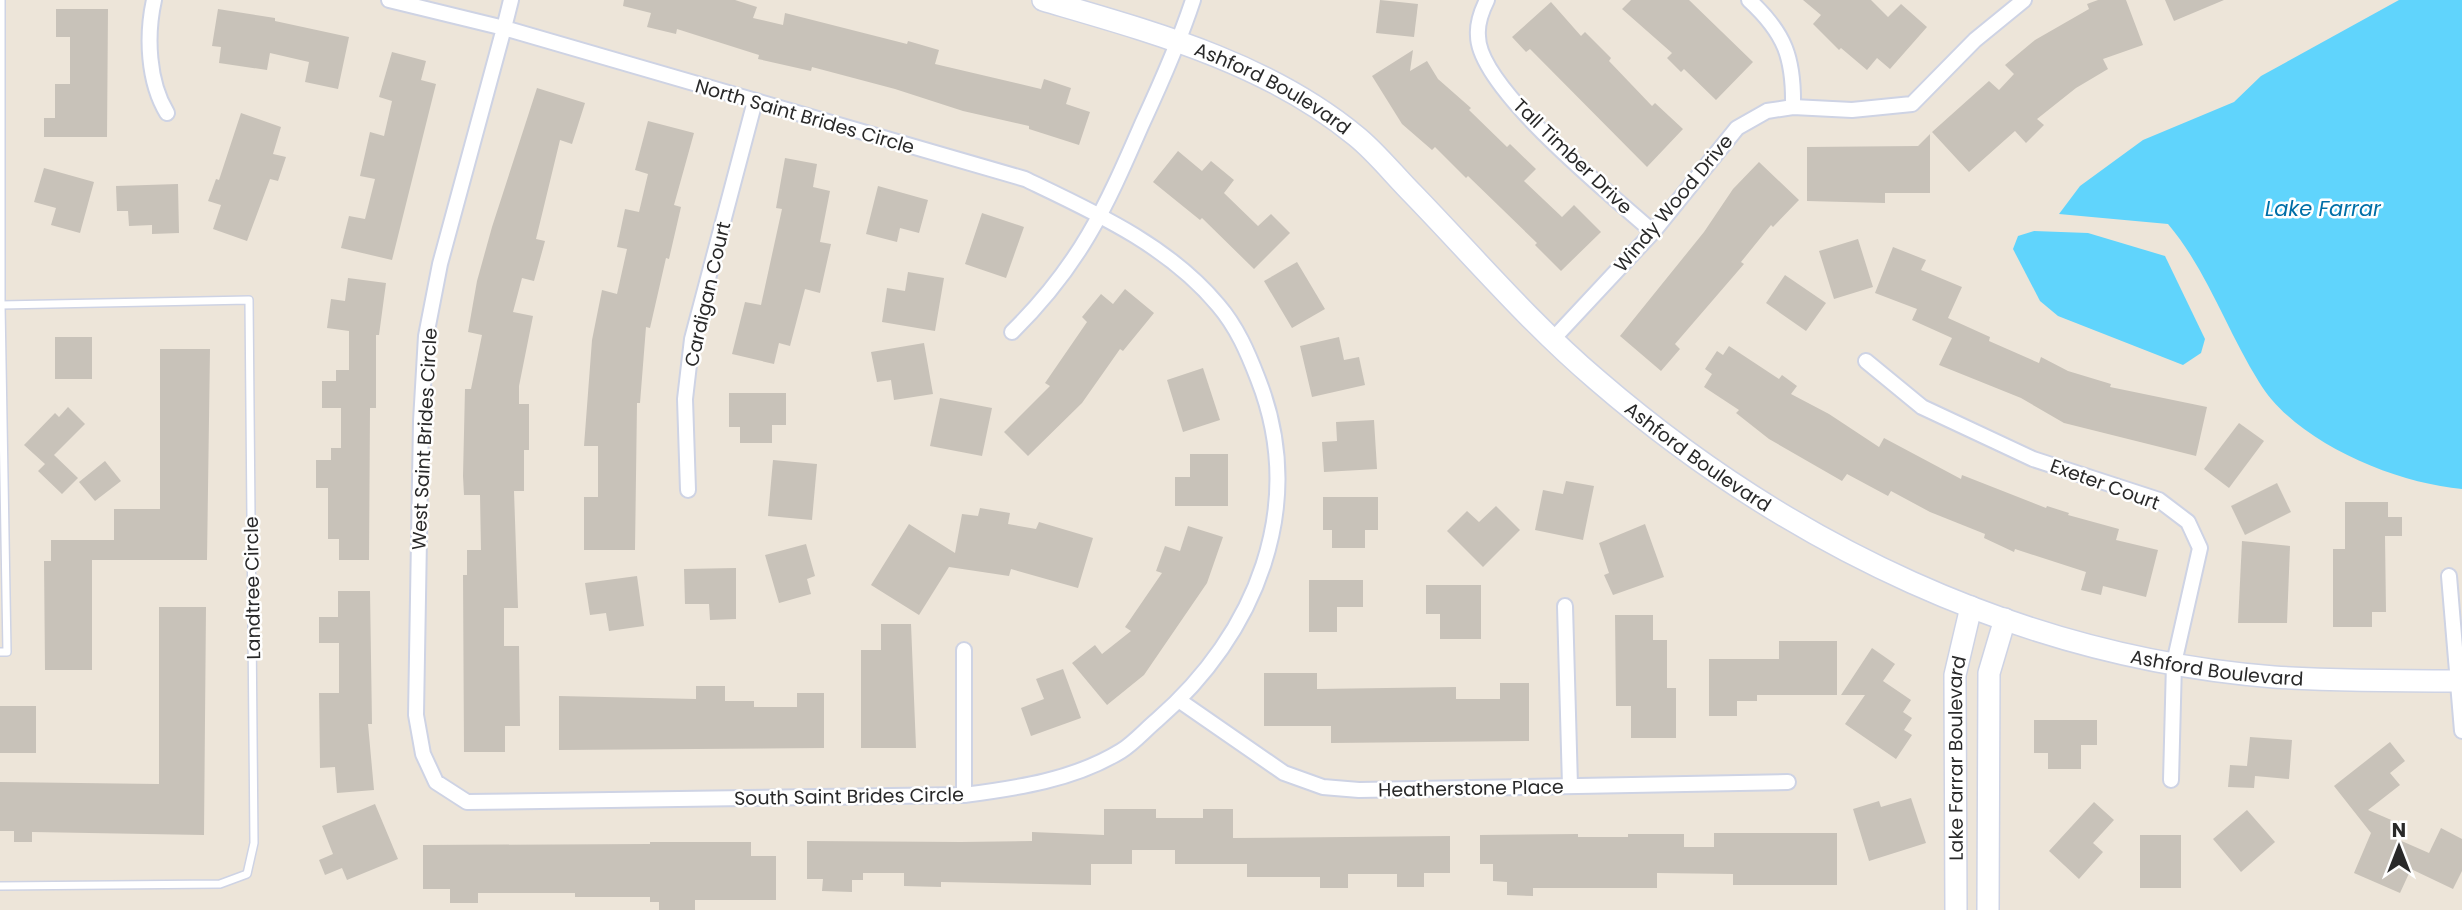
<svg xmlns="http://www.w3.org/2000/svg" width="2462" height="910" font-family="Poppins,sans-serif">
<rect width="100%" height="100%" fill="#ede5d9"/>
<!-- water -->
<g fill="#60d4fc">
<path d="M2399,0H2462V489C2394,483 2295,442 2259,382C2227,331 2207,270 2168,224L2059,214L2080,186L2143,140L2234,102L2261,76Z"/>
<polygon points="2034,231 2088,233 2165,256 2205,339 2201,353 2183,365 2058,316 2040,301 2013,249 2018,236"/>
</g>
<!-- building -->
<g fill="#c8c2b9">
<polygon points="624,0 735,0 757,7 753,18 783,25 785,13 907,44 908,41 939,50 935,64 1041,89 1044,79 1071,88 1066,104 1090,112 1079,145 1029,129 1029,126 963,111 895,89 812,67 811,71 758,59 759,55 677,29 676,34 647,27 651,13 623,6"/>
<polygon points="1380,0 1418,4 1414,37 1376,33"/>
<polygon points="1631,0 1689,0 1753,62 1716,100 1684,69 1681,72 1667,58 1672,53 1622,9"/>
<polygon points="1803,0 1871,0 1888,17 1901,4 1927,27 1890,69 1877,58 1867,70 1841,48 1839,50 1813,24 1821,15"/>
<polygon points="2098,0 2126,0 2143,45 2103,59 2108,69 2076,88 2037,119 2044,125 2026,143 2015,131 1969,172 1932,132 1989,81 1999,90 2014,74 2005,65 2035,40 2089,9 2087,4"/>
<polygon points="2165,0 2224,0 2174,21"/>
<polygon points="1551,2 1581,36 1585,32 1611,58 1609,61 1652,106 1655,103 1683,129 1647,167 1530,49 1526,52 1512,37"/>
<polygon points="56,9 108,9 107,137 44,137 44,118 55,118 55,84 70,84 70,37 56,37"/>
<polygon points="218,9 275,18 275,21 349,37 338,89 305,82 309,62 270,53 267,70 219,63 221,47 212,46"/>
<polygon points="1413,50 1410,71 1427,61 1438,79 1471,108 1469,110 1507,147 1510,144 1536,169 1524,181 1562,217 1574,205 1601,232 1561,271 1535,245 1537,243 1468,176 1466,178 1435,147 1432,150 1402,124 1372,76"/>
<polygon points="392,52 426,61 421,80 436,84 392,260 341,248 349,216 365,219 375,179 360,176 370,132 384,136 392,101 379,97"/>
<polygon points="537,88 585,103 572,144 560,140 536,239 545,241 534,281 522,278 513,312 533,316 519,386 519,404 529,404 529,450 524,450 524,491 514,491 518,608 504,608 504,646 519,646 520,726 505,726 505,752 464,752 463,575 467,575 467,550 481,550 480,495 464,495 463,476 465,389 471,389 482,335 468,332 477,281 492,227"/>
<polygon points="241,113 281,127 273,154 286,157 278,181 270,179 247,241 213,229 221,205 208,201 216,179 219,180"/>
<polygon points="648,121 694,133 674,205 681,207 669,259 666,258 650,328 646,327 640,403 637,403 635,550 584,550 584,497 598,497 598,446 584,446 592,340 602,290 617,294 627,249 617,247 625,209 639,212 648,174 635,170"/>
<polygon points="1930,134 1930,193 1885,193 1885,203 1807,201 1807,147 1918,146"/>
<polygon points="1178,151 1202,171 1211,161 1234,180 1224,193 1258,226 1271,214 1290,233 1254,269 1202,218 1200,220 1153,182"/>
<polygon points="785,158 817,164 813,187 830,191 820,242 831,244 820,293 805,289 790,346 779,343 774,364 732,354 745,302 761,305 782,209 776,208"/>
<polygon points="1759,162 1799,200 1773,227 1771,225 1741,262 1744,264 1675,344 1680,349 1661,371 1620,336 1704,232 1733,189"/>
<polygon points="44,168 94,182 80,233 51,225 56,208 34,202"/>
<polygon points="178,184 179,233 152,234 152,225 129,226 128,211 117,211 116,186"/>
<polygon points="878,186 928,200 919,233 900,228 897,242 866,234"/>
<polygon points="982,213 1024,227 1006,278 965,264"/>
<polygon points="1858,239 1873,287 1834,299 1819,251"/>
<polygon points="1893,247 1926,260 1921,270 1962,287 1948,318 1990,337 1989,341 2039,363 2041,357 2068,371 2111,384 2110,387 2207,407 2196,456 2064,423 2021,398 1939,365 1952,338 1912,320 1917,309 1875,293"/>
<polygon points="1297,262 1325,309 1292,328 1264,281"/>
<polygon points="908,272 944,278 935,331 882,322 887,288 905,291"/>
<polygon points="1785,275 1826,303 1806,331 1766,303"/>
<polygon points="348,278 386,283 379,335 376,335 376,408 370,408 369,560 339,560 339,539 328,539 328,488 316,488 316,460 331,460 331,448 341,448 341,408 322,408 322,381 336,381 336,370 349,370 349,331 327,328 331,299 345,301"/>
<polygon points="1125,289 1154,313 1123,351 1120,349 1082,403 1028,456 1004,432 1050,386 1045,383 1087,322 1082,317 1101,294 1113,304"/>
<rect x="55" y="337" width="37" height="42"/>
<polygon points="1339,337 1344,360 1359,357 1365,385 1312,397 1300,346"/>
<polygon points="924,343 933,394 894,400 891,380 877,382 871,352"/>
<polygon points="1729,346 1779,379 1782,375 1797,386 1791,394 1829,414 1879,447 1884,438 1961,479 1962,475 2046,508 2047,506 2069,513 2068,515 2119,529 2116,540 2158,550 2146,597 2103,586 2101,595 2081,590 2086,572 2015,549 2014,552 1984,538 1985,534 1930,512 1891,491 1888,496 1847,474 1842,481 1769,439 1736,413 1739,410 1704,387 1712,374 1705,369 1717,351 1723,355"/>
<polygon points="160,349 210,349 207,560 92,560 92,670 45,670 44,561 51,561 51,540 114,540 114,509 160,509"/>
<polygon points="1203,368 1220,420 1183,432 1167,380"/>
<polygon points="729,393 786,393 786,425 772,425 772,443 740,443 740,427 729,427"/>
<polygon points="940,398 992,408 982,456 930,446"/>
<polygon points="68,407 85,424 54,455 78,478 62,494 38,471 45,464 24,445 55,413 59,417"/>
<polygon points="1374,420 1377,469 1324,472 1322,442 1337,441 1336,422"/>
<polygon points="2239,423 2264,441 2229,488 2204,469"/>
<polygon points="1190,454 1228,454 1228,506 1175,506 1175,477 1190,477"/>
<polygon points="773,460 817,464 812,520 768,516"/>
<polygon points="105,461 121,481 95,501 79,482"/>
<polygon points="1566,481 1594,486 1583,540 1535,530 1543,490 1563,494"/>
<polygon points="2277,483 2291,512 2245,535 2231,506"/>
<polygon points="1323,497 1378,497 1378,530 1365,530 1365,548 1332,548 1332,530 1323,530"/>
<polygon points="2345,502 2388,502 2388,517 2402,517 2402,536 2385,536 2386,612 2372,612 2372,627 2333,627 2333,549 2345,549"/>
<polygon points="1496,506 1520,530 1483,567 1447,531 1467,511 1479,522"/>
<polygon points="980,508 1010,513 1008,524 1036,529 1039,522 1093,538 1078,588 1011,569 1009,576 949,567 919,615 871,585 909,524 955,553 962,514 978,516"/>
<polygon points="1645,524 1664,577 1613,595 1604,575 1609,573 1599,543"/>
<polygon points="1188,526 1223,537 1207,583 1144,675 1107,705 1072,663 1095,645 1102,654 1131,631 1125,627 1162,573 1156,571 1165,546 1180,551"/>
<polygon points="2242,541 2290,546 2287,623 2238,623"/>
<polygon points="806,544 815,576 807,579 811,594 779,603 765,555"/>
<polygon points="736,568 736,619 710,620 709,604 685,604 684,569"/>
<polygon points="637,576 644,626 609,631 606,613 590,615 585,583"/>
<polygon points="1309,580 1363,580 1363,607 1337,607 1337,632 1309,632"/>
<polygon points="1426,585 1481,585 1481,639 1440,639 1440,614 1426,614"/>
<polygon points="338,591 370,591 372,724 368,724 374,790 337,793 335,767 320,768 319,693 339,693 339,643 319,643 319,617 338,617"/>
<polygon points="159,607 206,607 204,835 32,832 32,842 14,842 14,831 0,831 0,782 159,784"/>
<polygon points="1615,615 1653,615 1653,640 1667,640 1667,688 1676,688 1676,738 1631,738 1631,706 1616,706"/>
<polygon points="881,624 911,624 916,748 861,748 861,650 881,650"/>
<polygon points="1779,641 1837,641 1837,695 1757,695 1757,701 1737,701 1737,716 1709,716 1709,659 1779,659"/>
<polygon points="1872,648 1895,664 1883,681 1911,700 1903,712 1912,718 1904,730 1912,735 1896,759 1845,724 1865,695 1841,695"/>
<polygon points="1063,669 1081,718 1031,736 1021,708 1044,699 1036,679"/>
<polygon points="1264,673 1317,673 1317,689 1456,687 1456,699 1500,699 1500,683 1529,683 1529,741 1331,743 1331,726 1264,726"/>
<polygon points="696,686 725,686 725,701 754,701 754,707 797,707 797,693 824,693 824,748 559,750 559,696 696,699"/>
<rect x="0" y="706" width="36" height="47"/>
<polygon points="2034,720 2097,720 2097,745 2081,745 2081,769 2048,769 2048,753 2034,753"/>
<polygon points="2250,737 2292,740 2289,779 2255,776 2254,788 2228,787 2230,765 2247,766"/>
<polygon points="2390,742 2405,761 2390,773 2400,785 2368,810 2403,825 2397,839 2429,853 2441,828 2462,839 2462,871 2453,889 2411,869 2400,893 2354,873 2371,833 2334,786"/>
<polygon points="1911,798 1926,843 1869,861 1853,809 1879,801 1881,807"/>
<polygon points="2094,802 2114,820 2093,843 2103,852 2079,879 2049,851"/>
<polygon points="375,804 398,859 347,880 342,868 325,875 319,860 333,854 322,826"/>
<polygon points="1104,809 1156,809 1156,818 1203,818 1203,809 1233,809 1233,838 1450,836 1450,873 1424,873 1424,887 1397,887 1397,874 1348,874 1348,888 1320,888 1320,877 1247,877 1247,864 1175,864 1175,850 1132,850 1132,864 1091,864 1091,885 941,882 941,887 904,886 904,873 863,873 863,880 852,880 852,892 822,891 823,879 807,879 807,841 961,842 1032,841 1032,832 1104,835"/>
<polygon points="2247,810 2275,842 2241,872 2213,839"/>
<polygon points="1714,833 1837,833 1837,885 1733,885 1733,874 1657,873 1657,888 1533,888 1533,896 1507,895 1507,882 1493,881 1493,864 1480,864 1480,835 1578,834 1578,837 1628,837 1628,834 1684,834 1684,847 1714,847"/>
<rect x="2140" y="835" width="41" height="53"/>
<polygon points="650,842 751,842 751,856 776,856 776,900 695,900 695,910 659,910 659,902 650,902 650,897 575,897 575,893 478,893 478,903 450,903 450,889 423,889 423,845 650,844"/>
</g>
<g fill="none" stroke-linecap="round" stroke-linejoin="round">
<!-- lane casing -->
<g stroke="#ced3e4" stroke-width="10">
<g id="lane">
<polyline points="0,652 7,652 1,305 1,0"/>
<polyline points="0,886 220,884 247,874 254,843 249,300 1,305"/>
</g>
</g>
<!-- street casing -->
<g stroke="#ced3e4" stroke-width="18">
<g id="street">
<path d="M154,0C146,36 148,82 167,113"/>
<path d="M389,0L504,28L1025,179C1094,212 1168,245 1218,305C1237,327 1248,353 1258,379C1308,506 1256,634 1157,720C1145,730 1134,743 1121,751C1074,780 1017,788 964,795L467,802L436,782L423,754L416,715L421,421L426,336L440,264L504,28L511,0"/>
<path d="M1487,0C1482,10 1477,25 1478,36C1478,88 1613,196 1653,232"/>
<path d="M1749,0C1785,33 1794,58 1793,107"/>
<path d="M1012,332C1080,265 1105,209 1142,124C1161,83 1179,43 1193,0"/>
<polyline points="1554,338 1653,232 1737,128 1767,111 1793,107 1852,110 1912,104 1975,40 2024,0"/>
<polyline points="1866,361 1922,407 2033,459 2159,500 2188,522 2200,548 2174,663 2171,780"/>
<polyline points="688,490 685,399 692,339 755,101"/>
<polyline points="2449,576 2462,731"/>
<polyline points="1565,606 1570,786"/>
<polyline points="964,650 964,795"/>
<polyline points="1180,701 1284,773 1323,787 1359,790 1788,782"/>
</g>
</g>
<!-- secondary casing -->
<g stroke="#ced3e4" stroke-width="24">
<g id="secondary">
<path id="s1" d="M1043,0C1152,32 1266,62 1356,136C1376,152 1394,175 1413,194C1473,256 1531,324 1597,380C1787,544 2021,657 2274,677C2336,681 2400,681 2462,681"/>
<path id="s2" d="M1956,910L1955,675L1971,607"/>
<polyline points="1988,910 1989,673 2005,619"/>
</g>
</g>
<!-- lane -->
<use href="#lane" stroke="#fff" stroke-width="7"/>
<!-- street -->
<use href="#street" stroke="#fff" stroke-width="14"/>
<!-- secondary -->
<use href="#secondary" stroke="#fff" stroke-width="21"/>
</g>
<g text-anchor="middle" stroke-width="5" stroke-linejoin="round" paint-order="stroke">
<!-- street labels -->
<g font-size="19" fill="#292929" stroke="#fff">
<text dy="7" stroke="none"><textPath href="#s1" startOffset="247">Ashford Boulevard</textPath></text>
<text transform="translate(805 116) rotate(16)" y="7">North Saint Brides Circle</text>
<text transform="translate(1573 156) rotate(44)" y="7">Tall Timber Drive</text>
<text transform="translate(1673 203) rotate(-50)" y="7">Windy Wood Drive</text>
<text transform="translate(707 294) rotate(-77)" y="7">Cardigan Court</text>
<text transform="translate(424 439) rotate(-87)" y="7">West Saint Brides Circle</text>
<text dy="7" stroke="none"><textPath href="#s1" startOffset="814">Ashford Boulevard</textPath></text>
<text transform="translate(2105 484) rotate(20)" y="7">Exeter Court</text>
<text transform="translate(252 588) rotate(-91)" y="7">Landtree Circle</text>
<text dy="7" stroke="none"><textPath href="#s1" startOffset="1381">Ashford Boulevard</textPath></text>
<text dy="7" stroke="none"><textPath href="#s2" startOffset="152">Lake Farrar Boulevard</textPath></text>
<text transform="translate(1471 788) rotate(-1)" y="7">Heatherstone Place</text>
<text transform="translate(849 796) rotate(-1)" y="7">South Saint Brides Circle</text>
</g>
<!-- water labels -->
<g font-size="21" font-style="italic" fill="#006fa7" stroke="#fff">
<text x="2323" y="216">Lake Farrar</text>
</g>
</g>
<!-- north arrow -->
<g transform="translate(2399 847)" stroke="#ffffff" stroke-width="5" paint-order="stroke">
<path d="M0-5L12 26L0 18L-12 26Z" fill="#292929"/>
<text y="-10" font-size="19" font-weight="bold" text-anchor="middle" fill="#292929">N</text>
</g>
</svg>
